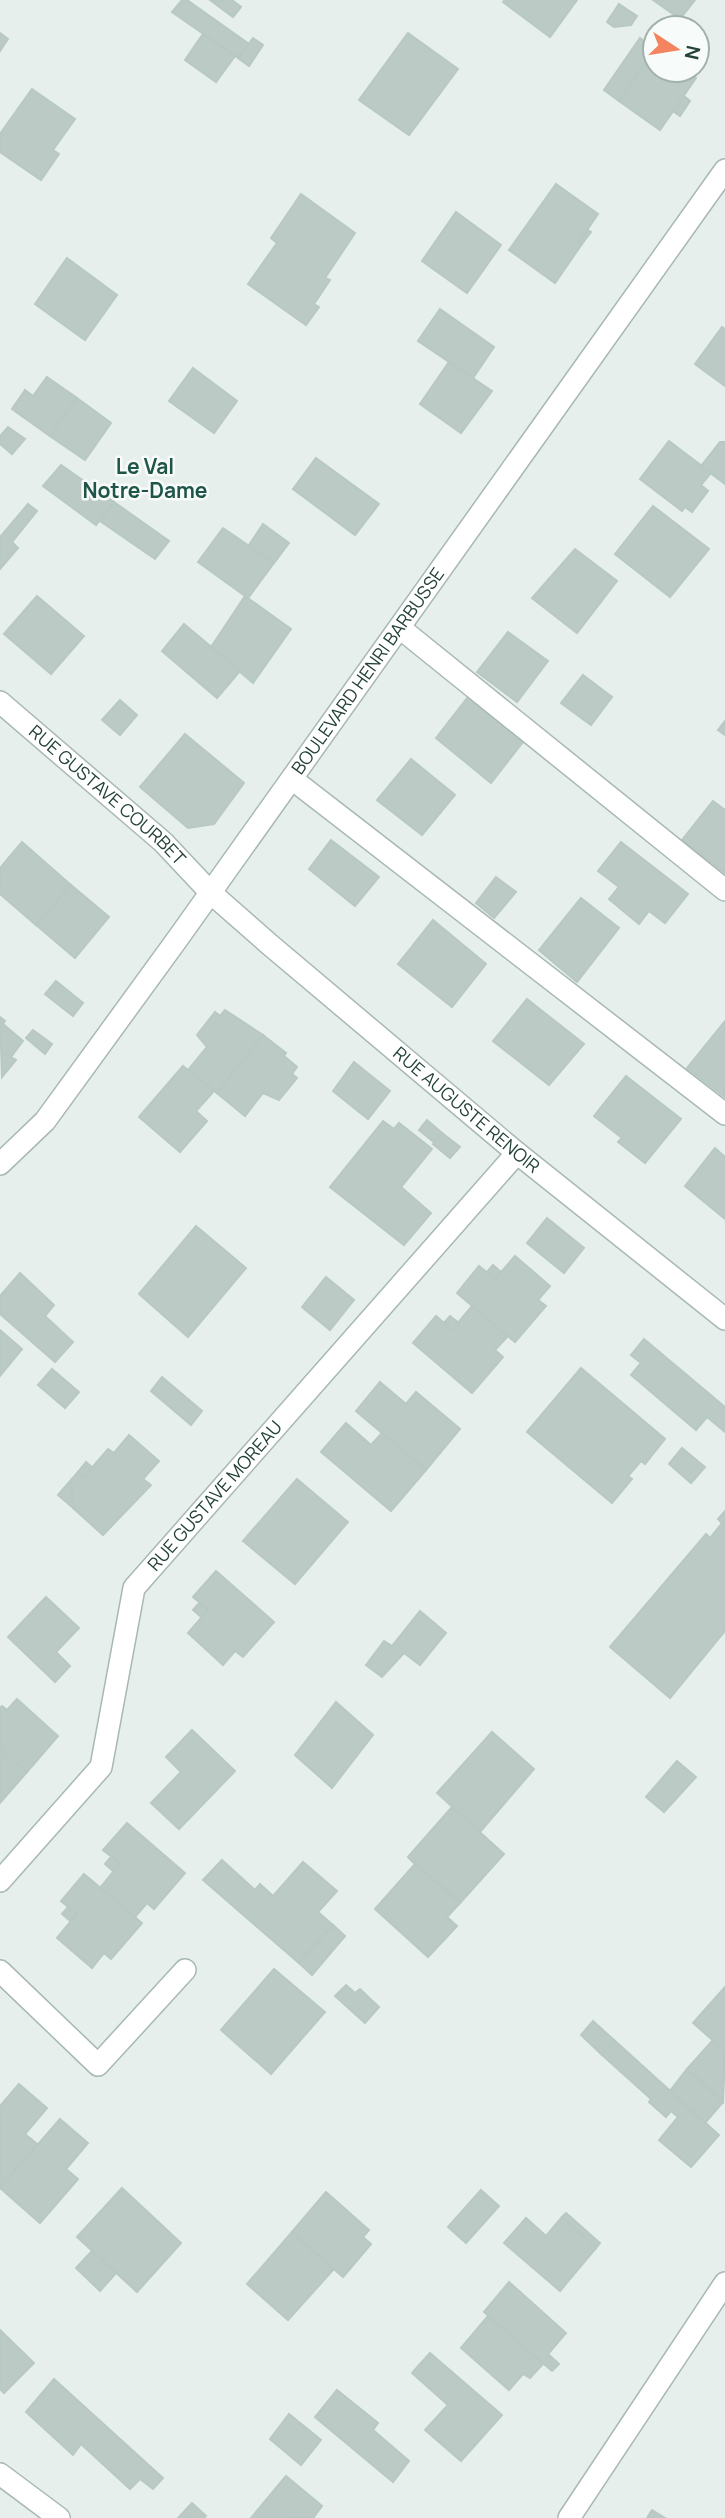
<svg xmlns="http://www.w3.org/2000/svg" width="725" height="2518" font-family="Manrope,sans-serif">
<rect width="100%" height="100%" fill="#e6efeb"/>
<!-- building -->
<g fill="#bbcac4" stroke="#b8c9c2" stroke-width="2">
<polygon points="182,0 187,0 249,44 238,58 172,12"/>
<polygon points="210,0 232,0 241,7 233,17"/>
<polygon points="505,0 577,0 550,37 503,2"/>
<polygon points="653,0 695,0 680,19"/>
<polygon points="619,4 637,16 631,25 614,27 607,22"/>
<polygon points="0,33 8,39 0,51"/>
<polygon points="408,33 458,69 409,135 359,100"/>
<polygon points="203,34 235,56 216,82 185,60"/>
<polygon points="253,38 263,45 249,66 238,58"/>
<polygon points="640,38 655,49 619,101 604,90"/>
<polygon points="655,49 655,70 685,70 696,78 660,130 619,101"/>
<polygon points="32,89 75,119 53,150 59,154 41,180 0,152 0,134"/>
<polygon points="684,96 690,101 680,116 673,111"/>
<polygon points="556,184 598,214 579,242 582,244 555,283 509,250"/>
<polygon points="301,194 355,233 325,278 330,280 314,304 319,307 306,325 248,284 277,243 271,238"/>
<polygon points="456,212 501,245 467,293 422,261"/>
<polygon points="588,230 591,232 582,244 579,242"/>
<polygon points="67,258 117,295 85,340 35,304"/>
<polygon points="440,309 494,347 473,378 418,341"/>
<polygon points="722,327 725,329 725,386 695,364"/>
<polygon points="449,362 492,391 461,433 420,404"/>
<polygon points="193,368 237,401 214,433 169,401"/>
<polygon points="47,377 77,398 50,436 12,409 25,390 33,396"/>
<polygon points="77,398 111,423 85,460 50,436"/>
<polygon points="8,427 25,439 12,454 0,444 0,436"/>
<polygon points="669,441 711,473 701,485 708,491 692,512 685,507 682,511 640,479"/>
<polygon points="720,442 725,442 725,484 701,466"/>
<polygon points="316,458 379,504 355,535 293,489"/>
<polygon points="61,465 114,502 96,525 43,486"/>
<polygon points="114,502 169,541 155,559 100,521"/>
<polygon points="28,504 37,511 12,542 18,548 0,569 0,537"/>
<polygon points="653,506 709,549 670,597 615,554"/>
<polygon points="263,524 289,543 274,563 249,545"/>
<polygon points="223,528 274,563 248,598 198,562"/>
<polygon points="575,549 617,581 577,633 532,598"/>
<polygon points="37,596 84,636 51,674 4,634"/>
<polygon points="245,596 291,629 253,683 211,647"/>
<polygon points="184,624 240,671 217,698 162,651"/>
<polygon points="508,632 548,661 517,702 477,672"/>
<polygon points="583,675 612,697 591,725 561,703"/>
<polygon points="468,697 523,742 491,783 436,738"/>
<polygon points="120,700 137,715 120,735 102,720"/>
<polygon points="725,721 725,735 718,730"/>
<polygon points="185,734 244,783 214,824 188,828 140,787"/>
<polygon points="411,759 455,795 422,835 377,800"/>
<polygon points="713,801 725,810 725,873 682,840"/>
<polygon points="331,840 379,877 355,906 309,869"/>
<polygon points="22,842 71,885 36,925 0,894 0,868"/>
<polygon points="621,842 688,894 665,923 649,911 639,924 609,899 619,887 598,871"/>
<polygon points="496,877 516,892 494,918 476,903"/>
<polygon points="71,885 109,917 75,958 36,925"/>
<polygon points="581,898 619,928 577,982 539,950"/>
<polygon points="433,920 486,964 452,1007 398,964"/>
<polygon points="56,981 83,1003 73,1016 45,994"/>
<polygon points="527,999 584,1044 549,1085 493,1041"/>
<polygon points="225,1010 263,1035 217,1093 188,1070 207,1047 197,1035 215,1012 220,1016"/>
<polygon points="0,1017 5,1021 3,1024 23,1041 11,1057 16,1060 2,1077"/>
<polygon points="725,1021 725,1097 687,1068"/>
<polygon points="33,1030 52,1044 45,1054 26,1038"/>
<polygon points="263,1035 286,1053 284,1056 297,1067 292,1074 297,1078 279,1100 263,1093 245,1116 217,1093"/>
<polygon points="354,1062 390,1091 368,1119 333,1091"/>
<polygon points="183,1066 214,1091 196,1111 207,1121 180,1152 139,1117"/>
<polygon points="626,1076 681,1119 645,1163 618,1142 622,1138 594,1116"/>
<polygon points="427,1120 442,1133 435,1143 419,1130"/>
<polygon points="383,1121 394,1129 399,1123 432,1149 401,1187 431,1213 404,1245 330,1187"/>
<polygon points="442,1133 460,1147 450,1158 433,1144"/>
<polygon points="715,1148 725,1157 725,1219 685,1186"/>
<polygon points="547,1218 584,1248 564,1273 527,1243"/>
<polygon points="196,1226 246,1268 188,1337 139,1294"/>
<polygon points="515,1256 550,1286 538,1300 546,1306 515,1342 457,1293 479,1266 495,1279"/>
<polygon points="493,1265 501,1272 495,1279 487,1272"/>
<polygon points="20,1273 54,1305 45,1316 73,1342 55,1362 0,1314 0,1296"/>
<polygon points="326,1277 354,1300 330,1330 302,1307"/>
<polygon points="472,1306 508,1336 495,1350 503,1357 472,1393 413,1343 436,1316 452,1330"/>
<polygon points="450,1316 459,1323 452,1330 444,1323"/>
<polygon points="0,1330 22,1349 0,1376"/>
<polygon points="644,1339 725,1407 725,1432 707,1417 696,1430 631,1375 641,1363 631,1355"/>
<polygon points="581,1368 665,1439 645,1464 641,1461 628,1476 632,1479 612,1503 527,1432"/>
<polygon points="52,1369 79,1392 65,1408 38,1385"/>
<polygon points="162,1377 202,1411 191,1425 151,1391"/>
<polygon points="380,1382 406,1404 416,1392 460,1429 426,1470 356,1411"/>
<polygon points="346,1423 371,1445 382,1433 426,1470 391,1511 321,1452"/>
<polygon points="129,1435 159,1461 143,1479 151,1485 103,1535 73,1508 71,1480 78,1472 84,1477 108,1449 114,1453"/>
<polygon points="682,1448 705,1467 691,1483 669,1464"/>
<polygon points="86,1462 93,1468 84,1477 78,1472"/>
<polygon points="297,1479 348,1522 295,1584 243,1541"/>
<polygon points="71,1480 73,1508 58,1495"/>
<polygon points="725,1511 725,1631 670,1698 610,1647 706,1534 710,1538 722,1523 718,1519"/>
<polygon points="216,1571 274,1622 243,1657 235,1651 223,1665 188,1633 208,1610 193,1597"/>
<polygon points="46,1597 79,1628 56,1652 70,1666 55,1682 8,1637"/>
<polygon points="199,1603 208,1610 201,1617 193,1610"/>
<polygon points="420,1611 446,1633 420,1665 404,1653 382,1677 366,1665 384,1641 392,1646"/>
<polygon points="17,1699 58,1736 27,1772 0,1749 0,1708 2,1706 7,1710"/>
<polygon points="336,1702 373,1735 332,1788 295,1755"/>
<polygon points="192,1730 235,1771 179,1829 151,1803 181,1772 166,1757"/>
<polygon points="492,1732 534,1769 480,1832 437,1793"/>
<polygon points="0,1749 27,1772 0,1803"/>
<polygon points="677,1761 696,1777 664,1812 646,1797"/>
<polygon points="452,1807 504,1854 460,1903 408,1857"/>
<polygon points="127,1823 185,1873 154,1909 147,1903 135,1917 100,1888 120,1863 103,1850"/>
<polygon points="111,1857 120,1863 113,1871 105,1864"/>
<polygon points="408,1857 460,1903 447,1917 457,1926 428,1957 375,1909 415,1864"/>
<polygon points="222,1860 255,1890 260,1884 273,1896 303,1862 337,1891 318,1912 333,1925 299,1963 203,1880"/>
<polygon points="84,1874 142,1923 111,1959 104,1953 92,1968 57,1938 77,1914 61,1901"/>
<polygon points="68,1907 77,1914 70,1921 62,1914"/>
<polygon points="333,1925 345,1936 312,1975 299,1963"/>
<polygon points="274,1969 325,2012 271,2074 221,2030"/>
<polygon points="346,1985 355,1993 360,1989 379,2007 365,2023 335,1996"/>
<polygon points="725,1987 725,2051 693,2023"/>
<polygon points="593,2021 614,2040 602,2055 581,2035"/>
<polygon points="614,2040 719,2135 691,2167 659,2140 678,2117 671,2111 666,2117 649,2102 651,2099 602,2055"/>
<polygon points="713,2040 725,2051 723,2102 687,2069"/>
<polygon points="687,2069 723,2102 705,2123 670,2091"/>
<polygon points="19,2084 47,2108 25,2134 37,2144 0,2188 0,2106"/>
<polygon points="60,2119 88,2143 66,2169 78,2179 40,2223 0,2188"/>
<polygon points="122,2188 181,2243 137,2292 77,2237"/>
<polygon points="481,2190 499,2206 466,2243 448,2227"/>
<polygon points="326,2192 369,2230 363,2237 371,2244 343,2277 292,2232"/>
<polygon points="566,2213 600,2243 596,2248 562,2217"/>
<polygon points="562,2217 596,2248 560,2291 504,2243 526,2218 546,2236"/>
<polygon points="292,2232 333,2270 288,2320 247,2284"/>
<polygon points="92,2251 116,2273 100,2291 76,2268"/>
<polygon points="509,2282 566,2333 548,2354 559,2364 552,2371 484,2312"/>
<polygon points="488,2316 543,2364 530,2378 523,2374 509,2390 461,2348"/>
<polygon points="0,2330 34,2363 4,2393 0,2389"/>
<polygon points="430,2353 502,2415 461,2461 425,2430 448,2405 412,2373"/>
<polygon points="54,2379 163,2478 153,2489 140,2479 130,2489 81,2444 73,2455 26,2412"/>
<polygon points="337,2390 378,2423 373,2430 409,2461 393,2482 315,2417"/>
<polygon points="289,2414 321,2440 301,2465 270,2439"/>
<polygon points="286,2476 322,2506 314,2517 251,2518"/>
<polygon points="192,2503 206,2516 204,2518 178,2518"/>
<polygon points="652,2510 665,2518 647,2518"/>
</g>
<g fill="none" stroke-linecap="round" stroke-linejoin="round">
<!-- minor casing -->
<g stroke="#a8b8b2" stroke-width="24">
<g id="minor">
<polyline points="400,628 725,890"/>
<path id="s1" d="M0,702L163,842L211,893L269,944L517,1153L725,1319"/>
<polyline points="292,779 725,1114"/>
<path id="s2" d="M0,1164L45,1121L176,941L725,170"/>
<path id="s3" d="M0,1881L101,1767L134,1588L517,1153"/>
<polyline points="0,1971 98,2065 185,1970"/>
<polyline points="0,2474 59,2518"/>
<polyline points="569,2518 725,2283"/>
</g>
</g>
<!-- minor -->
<use href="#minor" stroke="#fff" stroke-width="21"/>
</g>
<g text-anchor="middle" stroke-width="5" stroke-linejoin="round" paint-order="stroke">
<!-- street labels -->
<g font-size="18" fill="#24423a" stroke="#f7fbf9">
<text dy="6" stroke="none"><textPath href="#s2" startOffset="616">BOULEVARD HENRI BARBUSSE</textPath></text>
<text dy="6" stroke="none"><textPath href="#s1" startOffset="142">RUE GUSTAVE COURBET</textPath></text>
<text dy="6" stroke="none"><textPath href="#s1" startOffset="620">RUE AUGUSTE RENOIR</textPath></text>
<text dy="6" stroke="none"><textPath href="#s3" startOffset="457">RUE GUSTAVE MOREAU</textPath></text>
</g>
<!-- quarter labels -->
<g font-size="21" font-weight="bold" fill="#1f5548" stroke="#f7fbf9">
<text x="145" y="474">Le Val<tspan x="145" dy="24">Notre-Dame</tspan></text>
</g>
</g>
<!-- north arrow -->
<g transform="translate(676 49) rotate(102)"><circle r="33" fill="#f7fbf9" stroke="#a3b1ad" stroke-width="2"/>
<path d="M0-5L12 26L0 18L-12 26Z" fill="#f4845f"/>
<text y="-10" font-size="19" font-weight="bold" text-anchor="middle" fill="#24423a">N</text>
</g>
</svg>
